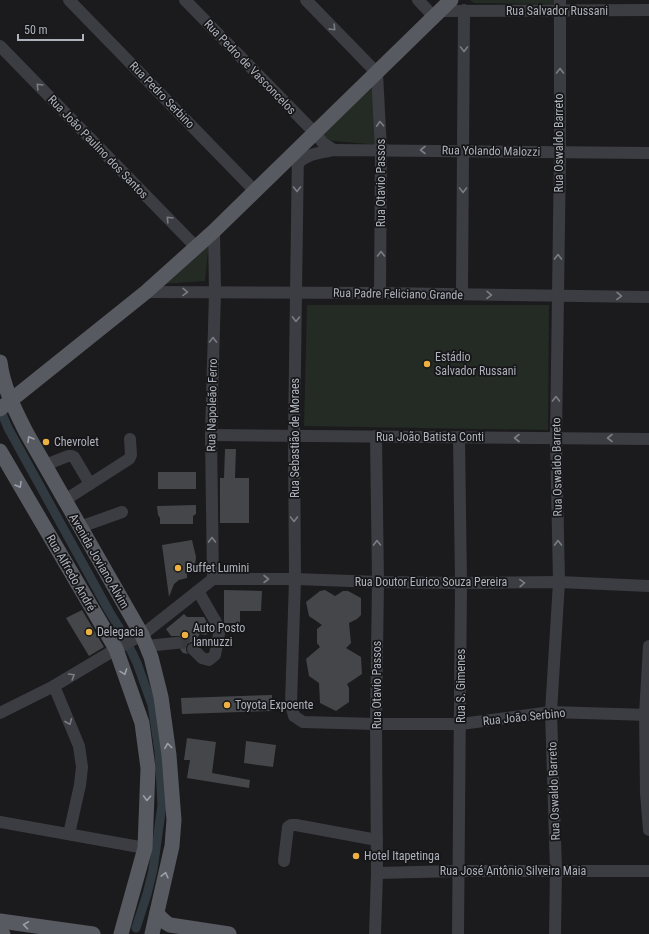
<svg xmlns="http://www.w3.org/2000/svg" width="649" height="934" font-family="'Roboto Condensed',sans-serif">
<rect width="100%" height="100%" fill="#1b1b1d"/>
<!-- green -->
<g fill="#232b24">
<polygon points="470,0 555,0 555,4 474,3"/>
<polygon points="372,88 378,145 325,140 322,132"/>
<polygon points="209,242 205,281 163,284"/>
<polygon points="307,305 549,305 548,430 304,426"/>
</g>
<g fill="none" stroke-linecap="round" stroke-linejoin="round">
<!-- canal -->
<polyline stroke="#313a41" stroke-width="9" points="0,409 8,428 109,611 123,634 137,663 152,705 159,751 162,805 153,870 147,894 136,928"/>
</g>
<!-- building -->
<g fill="#45464a">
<polygon points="225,449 236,449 235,478 249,478 249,523 220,523 220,478 224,478"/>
<rect x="158" y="472" width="38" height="17"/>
<polygon points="196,505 196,514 193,516 193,524 160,524 160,518 158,515 157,506"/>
<polygon points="192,540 196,557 195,565 187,571 187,578 179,580 174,584 169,597 162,545"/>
<polygon points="224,590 262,591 261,611 240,611 240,623 224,623"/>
<polygon points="325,590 335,596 343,591 348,591 361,598 361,615 357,619 349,623 351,643 346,648 361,657 362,674 347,684 349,688 349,702 336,711 320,703 319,683 309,676 306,659 320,647 317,643 317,629 322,625 309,616 306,602 320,591"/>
<polygon points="82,610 104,647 89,656 66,618"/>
<polygon points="184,614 187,617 204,617 208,624 209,631 206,635 200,634 194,642 191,642 187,644 186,647 186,651 188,654 183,653 180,649 183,646 183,643 182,638 179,636 171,636 166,629"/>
<polygon points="272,695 272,711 182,714 181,698"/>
<polygon points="187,738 216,742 212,773 250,780 249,788 187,778 190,760 184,760"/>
<polygon points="246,741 276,745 273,767 244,763"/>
</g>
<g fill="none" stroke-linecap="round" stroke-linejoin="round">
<!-- minor-tunnel -->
<path stroke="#38393d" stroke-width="12" stroke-dasharray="12 6" stroke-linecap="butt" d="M176,643C185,642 187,642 193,649"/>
<!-- minor -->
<g stroke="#3c3d42" stroke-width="12">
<polyline points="69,0 255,191"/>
<polyline points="185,0 315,133 323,143 334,150"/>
<polyline points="306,0 377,73 381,150 380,293"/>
<polyline points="418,0 434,17"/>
<polyline points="440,11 649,10"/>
<polyline points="0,46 196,247"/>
<polyline points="298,150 294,436 295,579 291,704 294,716 303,722 376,724 461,724 551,712 649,715"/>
<path d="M297,164C308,153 320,153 334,150L649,153"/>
<polyline points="146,292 380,293 649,297"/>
<polyline points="462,294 464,10"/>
<polyline points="211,435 649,439"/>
<polyline points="45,465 68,456 72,456 74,457 90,484"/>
<polyline points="65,500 129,459 131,455 130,439"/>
<polyline points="80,527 122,512"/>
<polyline points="213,579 295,579 378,582 461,583 559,582 649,586"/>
<polyline points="213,579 211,435 215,292 214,231"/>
<polyline points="146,646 176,643"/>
<polyline points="649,646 645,714 646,793 649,830"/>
<polyline points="193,649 202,658 209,660 215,655 219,634 217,624 198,591"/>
<polyline points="54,686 79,746 82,767 80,785 69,834"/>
<polyline points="0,713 54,686 116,649 142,635 213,579"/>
<polyline points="0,822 145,848"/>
<polyline points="284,861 288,827 291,825 296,825 377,840"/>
<polyline points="377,873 459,871 649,871"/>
<polyline points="375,934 377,873 376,724 378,582 376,436"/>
<polyline points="458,934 461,583 459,437"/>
<polyline points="555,934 556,870 551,712 559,582 556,438 560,152 560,0"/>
</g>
<!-- major -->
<g stroke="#585a61" stroke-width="15">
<path d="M0,362C3,387 15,410 26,432L142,635L151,657L161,697L169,755L174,820L172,846L152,934"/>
<polyline points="0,409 146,292 214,231 451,0"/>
<polyline points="0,451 116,649 142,723 148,768 145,848 121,934"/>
<path d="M157,913C161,919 164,922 170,925L229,934"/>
<polyline points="0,921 93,934"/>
<polyline points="0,934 3,934"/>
</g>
</g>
<!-- one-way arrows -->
<defs><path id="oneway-chevron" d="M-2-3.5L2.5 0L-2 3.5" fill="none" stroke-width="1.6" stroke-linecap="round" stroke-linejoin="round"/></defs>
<g stroke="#7b7d85">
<use href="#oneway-chevron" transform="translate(333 28) rotate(46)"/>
<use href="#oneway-chevron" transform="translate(464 49) rotate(90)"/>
<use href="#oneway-chevron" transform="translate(560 71) rotate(-90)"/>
<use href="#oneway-chevron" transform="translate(39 86) rotate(-134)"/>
<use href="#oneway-chevron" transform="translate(380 124) rotate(-93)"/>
<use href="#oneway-chevron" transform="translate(423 150) rotate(-180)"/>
<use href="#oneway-chevron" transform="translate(297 189) rotate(90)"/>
<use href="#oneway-chevron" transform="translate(463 190) rotate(90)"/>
<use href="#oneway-chevron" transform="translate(169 219) rotate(-134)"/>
<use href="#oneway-chevron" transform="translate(381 254) rotate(-90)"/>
<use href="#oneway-chevron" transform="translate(558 257) rotate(-89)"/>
<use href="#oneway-chevron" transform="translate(185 292) rotate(1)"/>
<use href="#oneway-chevron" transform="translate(489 295) rotate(1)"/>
<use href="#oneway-chevron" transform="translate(619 296) rotate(1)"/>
<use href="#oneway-chevron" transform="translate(296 319) rotate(91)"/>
<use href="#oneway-chevron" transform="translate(213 340) rotate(-89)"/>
<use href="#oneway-chevron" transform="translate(556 399) rotate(-89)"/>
<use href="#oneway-chevron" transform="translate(517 438) rotate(-180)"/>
<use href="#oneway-chevron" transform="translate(610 438) rotate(-180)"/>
<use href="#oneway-chevron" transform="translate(294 519) rotate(89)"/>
<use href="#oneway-chevron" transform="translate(212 540) rotate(-91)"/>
<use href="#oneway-chevron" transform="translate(377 543) rotate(-91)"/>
<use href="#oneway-chevron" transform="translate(558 543) rotate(-91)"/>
<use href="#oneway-chevron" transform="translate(266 579)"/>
<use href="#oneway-chevron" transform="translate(522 583) rotate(-1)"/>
<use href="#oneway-chevron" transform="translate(72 676) rotate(-31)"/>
<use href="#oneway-chevron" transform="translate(69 722) rotate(68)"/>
</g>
<g stroke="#9da0aa">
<use href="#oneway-chevron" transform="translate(30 439) rotate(-120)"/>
<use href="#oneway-chevron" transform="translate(19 485) rotate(60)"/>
<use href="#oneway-chevron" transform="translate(124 672) rotate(70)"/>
<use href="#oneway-chevron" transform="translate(168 746) rotate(-97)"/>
<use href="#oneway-chevron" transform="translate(147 798) rotate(92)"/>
<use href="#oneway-chevron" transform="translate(165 875) rotate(-76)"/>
<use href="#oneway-chevron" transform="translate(26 925) rotate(-172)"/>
</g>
<!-- markers -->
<g fill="#edb143" stroke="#161618" stroke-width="1.5">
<circle cx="427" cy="364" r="4"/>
<circle cx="46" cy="442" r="4"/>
<circle cx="178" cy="568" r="4"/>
<circle cx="89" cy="632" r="4"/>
<circle cx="185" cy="635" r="4"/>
<circle cx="227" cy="705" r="4"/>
<circle cx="356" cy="856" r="4"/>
</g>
<g text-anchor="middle" stroke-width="3.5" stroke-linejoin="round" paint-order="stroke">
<!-- street labels -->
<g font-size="12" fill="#aeb2bc" stroke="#161618">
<text x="557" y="15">Rua Salvador Russani</text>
<text transform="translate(250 67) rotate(46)" y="4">Rua Pedro de Vasconcelos</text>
<text transform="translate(162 95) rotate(46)" y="4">Rua Pedro Serbino</text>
<text transform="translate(559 143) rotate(-90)" y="4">Rua Oswaldo Barreto</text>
<text transform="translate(98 147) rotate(46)" y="4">Rua João Paulino dos Santos</text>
<text transform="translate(491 151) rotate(1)" y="4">Rua Yolando Malozzi</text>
<text transform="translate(381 183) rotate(-90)" y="4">Rua Otavio Passos</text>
<text transform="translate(398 294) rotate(1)" y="4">Rua Padre Feliciano Grande</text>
<text transform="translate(212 405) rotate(-89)" y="4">Rua Napoleão Ferro</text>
<text x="430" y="441">Rua João Batista Conti</text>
<text transform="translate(295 438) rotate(-90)" y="4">Rua Sebastião de Moraes</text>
<text transform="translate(557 467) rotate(-91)" y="4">Rua Oswaldo Barreto</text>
<text transform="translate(99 561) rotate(60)" y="4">Avenida Joviano Alvim</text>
<text transform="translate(71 573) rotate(60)" y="4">Rua Alfredo André</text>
<text x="431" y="586">Rua Doutor Eurico Souza Pereira</text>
<text transform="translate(377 685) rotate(-90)" y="4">Rua Otavio Passos</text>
<text transform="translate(461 686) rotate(-90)" y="4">Rua S. Gimenes</text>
<text transform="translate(524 717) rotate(-6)" y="4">Rua João Serbino</text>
<text transform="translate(554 791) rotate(-92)" y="4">Rua Oswaldo Barreto</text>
<text x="513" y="875">Rua José Antônio Silveira Maia</text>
</g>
<!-- poi labels -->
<g font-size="12" fill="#aeb2bc" stroke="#161618" text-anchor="start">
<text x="435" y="361">Estádio<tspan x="435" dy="14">Salvador Russani</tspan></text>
<text x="54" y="446">Chevrolet</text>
<text x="186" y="572">Buffet Lumini</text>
<text x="193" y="632">Auto Posto<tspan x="193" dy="14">Iannuzzi</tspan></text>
<text x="97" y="636">Delegacia</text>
<text x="235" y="709">Toyota Expoente</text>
<text x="364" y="860">Hotel Itapetinga</text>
</g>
</g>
<!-- scale -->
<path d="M18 34v6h65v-6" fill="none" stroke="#aeb2bc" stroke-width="2"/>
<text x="24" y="34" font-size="12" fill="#aeb2bc" stroke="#161618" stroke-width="3" paint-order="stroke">50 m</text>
</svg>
